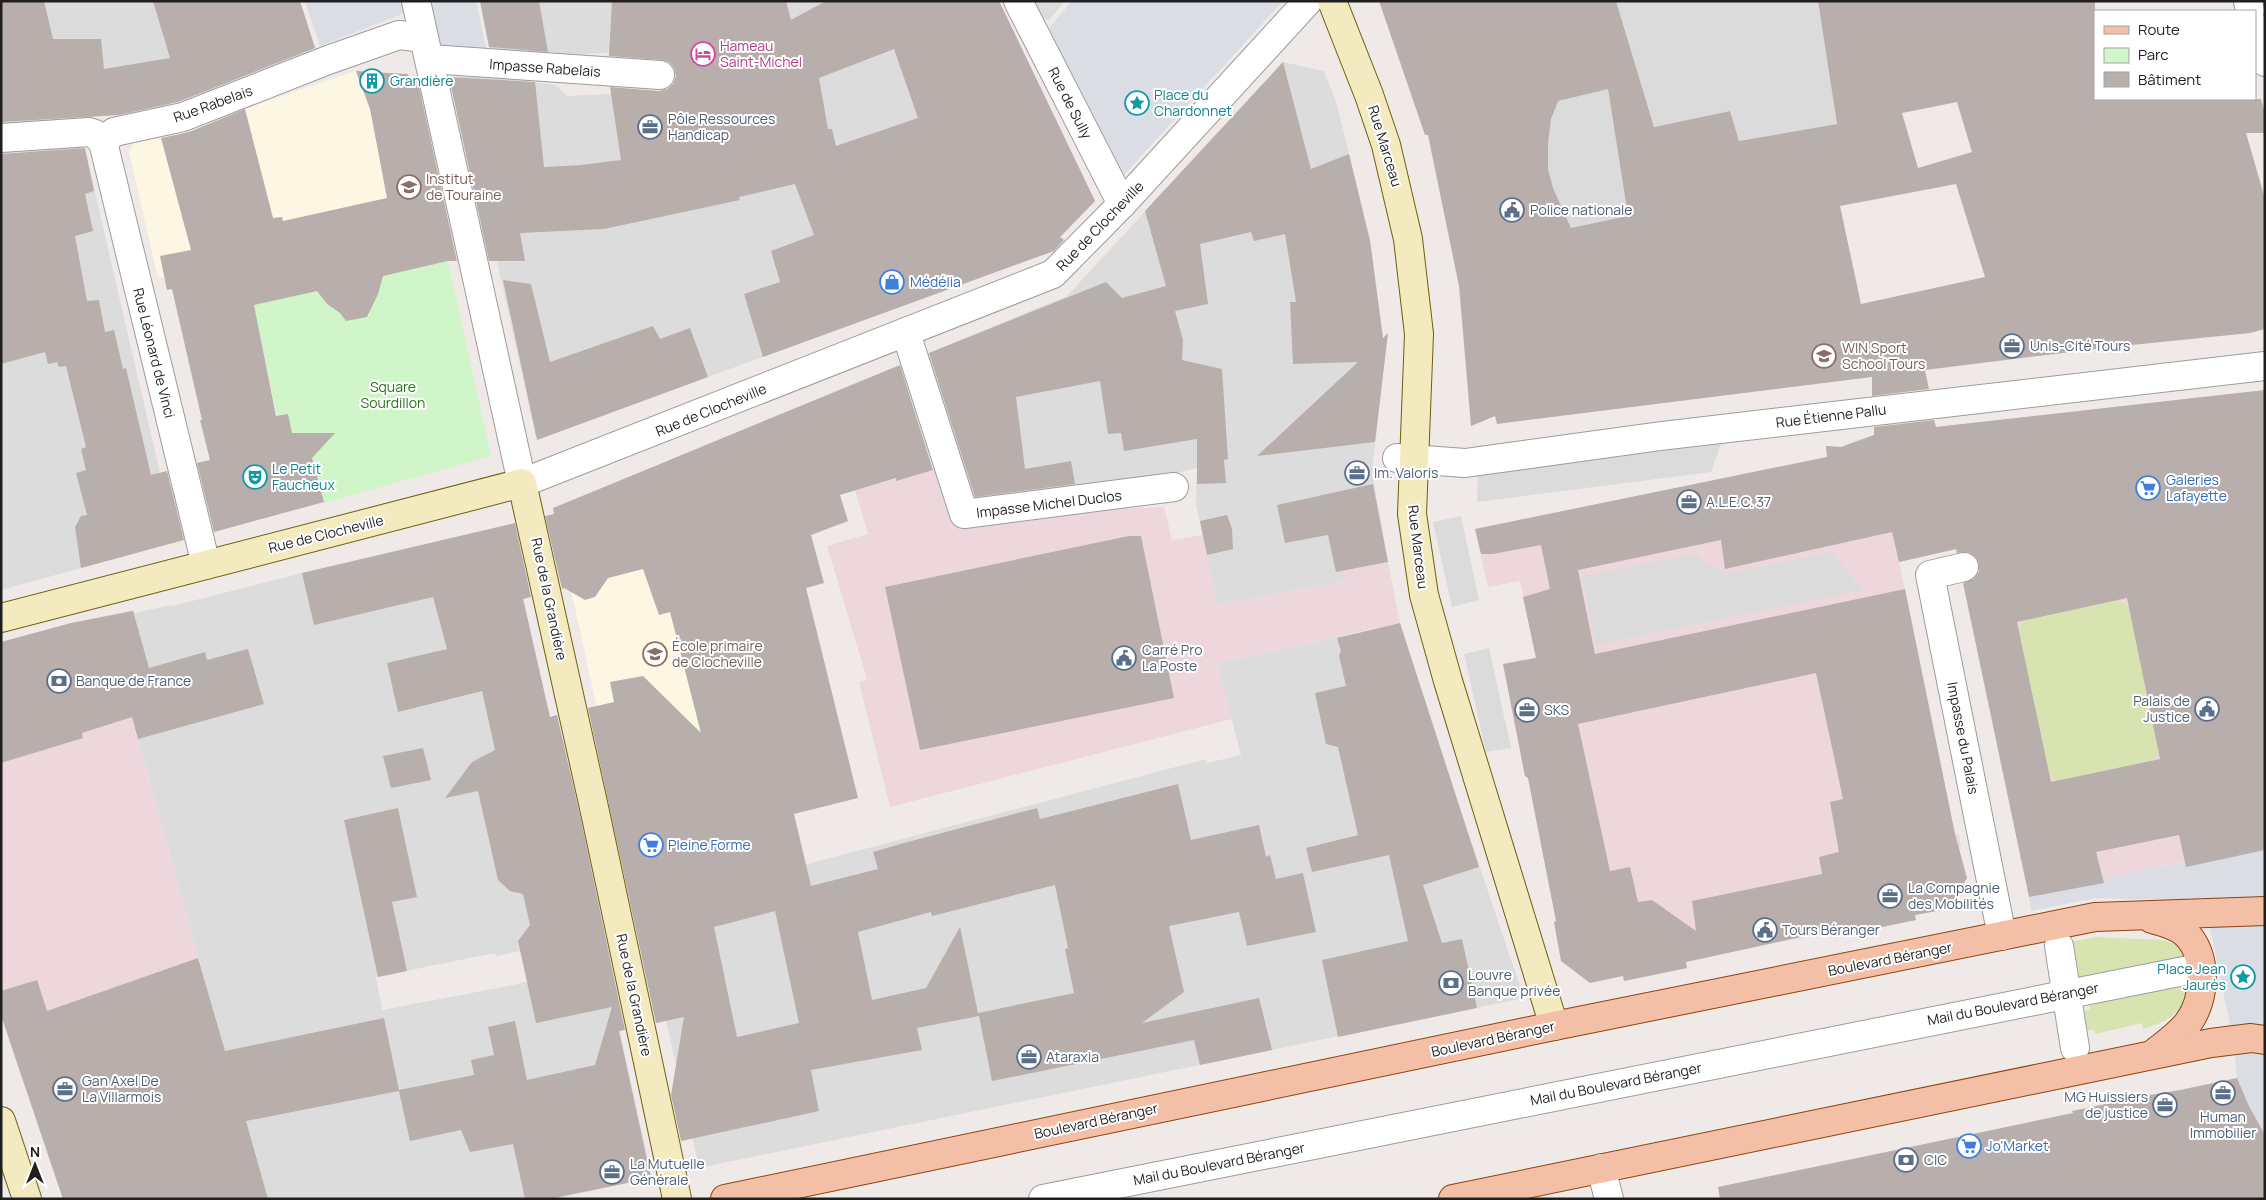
<svg xmlns="http://www.w3.org/2000/svg" width="2266" height="1200" font-family="Manrope,sans-serif">
<rect width="100%" height="100%" fill="#efeae7"/>
<!-- residential -->
<g fill="#dddcdd">
<polygon points="1,1 300,1 315,48 228,89 206,97 200,94 180,101 146,108 144,112 1,125"/>
<polygon points="480,1 999,1 1095,201 1044,254 539,439 536,437 456,77 500,77 555,85 568,96 611,94 668,102 679,82 677,49 549,56 490,51"/>
<polygon points="1033,1 1065,1 1049,20 1041,18"/>
<polygon points="1283,62 1324,71 1336,101 1371,243 1385,356 1372,473 1388,562 1343,571 1345,581 1217,605 1196,504 1197,468 1141,481 972,500 926,354 1067,296"/>
<polygon points="75,142 85,149 176,542 1,590 1,150"/>
<polygon points="507,525 598,934 496,956 495,953 376,977 382,1010 508,986 605,965 652,1178 550,1199 63,1199 13,1052 206,985 132,718 127,719 100,617 134,610 134,613 171,605 172,606 302,573"/>
<polygon points="1356,633 1431,722 1524,998 699,1168 641,908 1206,759 1207,763 1241,755 1217,663"/>
</g>
<!-- commercial -->
<g fill="#eed7dc">
<polygon points="2265,390 2265,850 2186,867 2184,862 2103,879 2103,883 2029,897 1957,549 1899,562 1955,834 1959,835 1961,848 1915,915 1916,920 1853,933 1851,927 1686,962 1687,968 1624,981 1623,973 1590,983 1561,961 1554,922 1556,920 1528,778 1525,776 1503,664 1536,657 1520,581 1488,587 1475,529 1827,457 1826,446 1841,447 1861,439 1936,427"/>
<polygon points="941,467 959,527 1085,510 1164,507 1172,540 1203,535 1217,605 1345,581 1343,571 1388,562 1400,623 1217,663 1232,719 890,807 859,682 867,679 827,546 868,534 855,490"/>
<polygon points="100,617 127,718 132,718 206,985 13,1052 1,1015 1,642"/>
</g>
<!-- education -->
<g fill="#fcf6e2">
<polygon points="356,71 366,96 387,89 382,72 408,74 450,261 380,278 378,294 367,311 370,313 369,316 348,321 340,313 330,308 322,296 242,258 158,278 129,152 136,139 193,126"/>
<polygon points="666,461 744,716 608,758 553,508"/>
</g>
<!-- grass -->
<g fill="#d7e4b1">
<polygon points="2119,600 2129,606 2159,751 2154,760 2057,781 2049,775 2019,629 2024,620"/>
<polygon points="2096,937 2163,940 2177,945 2186,958 2077,981 2069,942"/>
<path d="M2189,980C2186,1012 2172,1020 2143,1029L2142,1023L2095,1034L2094,1029L2087,1031L2084,1011L2090,1009L2088,1000Z"/>
</g>
<!-- park -->
<path fill="#d0f5c8" d="M448,261L491,456L324,503L311,454L315,433L293,437L277,416L254,305L319,285L327,304L340,313L346,321L369,316L370,313L367,311C377,298 382,288 378,271L401,272Z"/>
<!-- parking -->
<g fill="#dbdbdb">
<polygon points="1594,1 1636,267 1569,226 1553,188 1548,169 1548,144 1551,119"/>
<polygon points="1616,1 1818,1 1837,124 1739,141 1729,111 1654,127"/>
<polygon points="1721,444 1711,472 1477,502 1478,473"/>
<polygon points="1461,516 1479,600 1452,607 1433,522"/>
<polygon points="1832,552 1862,590 1596,645 1582,576 1696,553 1705,563 1717,567 1725,574"/>
<polygon points="1489,648 1511,748 1486,752 1464,654"/>
</g>
<!-- plaza -->
<g fill="#dbdde5">
<polygon points="305,1 402,1 405,13 320,46"/>
<polygon points="429,1 476,1 487,53 484,74 445,75"/>
<polygon points="1072,1 1283,1 1121,178 1049,28"/>
<polygon points="2265,850 2265,1135 2249,1106 2237,1078 2233,1040 2204,898 2167,900 2095,898 2031,911 2029,897 2103,883 2103,879 2185,862 2186,866"/>
</g>
<!-- building -->
<g fill="#b8afac" fill-rule="evenodd">
<polygon points="1,1 44,1 53,39 101,39 104,69 170,58 153,1 300,1 315,48 178,102 119,115 1,122"/>
<polygon points="480,1 539,1 548,52 489,47"/>
<path d="M612,1H786L791,20L826,1H999L1095,201L1060,237L1064,240L1054,251L763,357L744,294L780,282L771,251L814,235L795,184L739,197L740,200L604,229L520,233L525,261H489L449,77L535,82L544,167L581,165L621,160L610,87L659,91L667,89L673,84L676,76L674,68L669,62L662,60L609,56ZM894,49L918,118L836,146L832,129H828L819,78Z"/>
<path d="M1379,1H1616L1654,127L1730,111L1739,141L1837,124L1818,1H2095V99H2261L2265,114V133H2246L2265,199V329L2250,333L2112,347L1925,370L1929,389L1872,396V377L1497,424L1495,416L1471,426L1459,286L1428,135H1425ZM1608,89L1628,216L1571,228L1553,188L1548,169V144L1551,119L1558,101ZM1957,102L1972,152L1918,168L1902,113ZM1956,184L1985,277L1861,304L1840,206Z"/>
<polygon points="1283,62 1311,169 1349,154 1370,241 1383,338 1388,333 1375,442 1257,456 1358,362 1293,364 1290,302 1296,302 1285,234 1254,241 1251,232 1200,244 1208,304 1175,311 1183,340 1182,360 1222,369 1228,459 1224,460 1226,483 1197,484 1197,439 1124,451 1121,433 1108,434 1100,381 1016,397 1025,469 1071,461 1075,484 975,497 929,353 1106,282 1122,298 1166,286 1145,211"/>
<polygon points="356,71 408,74 409,77 417,77 457,261 448,261 383,276 378,294 367,317 346,321 340,313 327,304 317,291 254,305 276,416 288,414 292,433 335,433 312,458 324,502 214,532 197,463 210,460 200,420 202,420 172,289 167,290 160,256 191,250 161,138 189,132 245,109 273,218 282,217 283,221 387,198 370,109"/>
<polygon points="85,148 94,191 85,194 93,231 75,236 87,301 99,300 105,332 114,330 123,369 126,368 151,475 167,471 184,540 81,568 75,527 81,516 87,515 76,473 86,470 81,449 86,447 66,366 59,367 57,362 48,364 45,352 1,364 1,154"/>
<polygon points="503,280 531,284 550,362 653,326 660,339 690,328 708,377 537,440"/>
<path d="M900,365L933,470L896,481V478L840,495L848,521L811,535L824,583L806,588L858,798L794,814L811,886L878,869L873,852L904,843L1037,808L1040,819L1178,784L1191,840L1259,825L1266,857L1270,855L1276,879L1303,873L1316,932L1247,946L1239,912L1169,926L1184,992L1142,1023L1259,998L1272,1050L1200,1065L1194,1040L992,1081L979,1016L917,1028L922,1050L811,1070L819,1111L681,1141L671,1095L684,1017L656,1023L588,708L614,702L610,682L643,676L701,733L670,612L659,615L643,569L608,578L595,597L585,600L564,588L562,589L545,516L554,514L553,508ZM1055,885L1068,948L1065,949L1074,993L978,1013L960,927L926,988L872,1000L858,932L931,912L932,916ZM775,911L799,1023L737,1037L714,927Z"/>
<path d="M2265,390V850L2186,867L2179,835L2096,852L2104,883L2029,897L1963,583L1974,579L1979,572V564L1976,557L1968,552L1957,553L1956,549L1899,562L1892,532L1725,569L1721,540L1578,570L1595,654L1905,589L1955,834L1967,878L1948,909L1915,915L1916,920L1853,933L1852,926L1686,962L1687,968L1624,981L1623,976L1590,983L1561,961L1554,922L1556,921L1528,778L1525,776L1503,664L1536,658L1523,597L1550,589L1541,545L1493,554H1481L1475,529L1827,457L1826,446L1841,447L1874,435V427L1934,420L1936,427ZM2127,598L2160,759L2051,782L2017,622ZM1816,673L1843,799L1830,802L1839,852L1819,857L1822,874L1692,901L1696,931L1652,900L1638,902L1630,867L1610,871L1578,724Z"/>
<polygon points="1373,484 1388,562 1336,572 1328,535 1285,543 1277,505"/>
<polygon points="1227,515 1232,529 1233,549 1207,555 1200,521"/>
<polygon points="515,523 531,597 523,599 550,717 557,715 580,815 625,1030 619,1031 651,1178 550,1199 525,1199 513,1144 470,1152 461,1130 410,1141 399,1091 246,1121 268,1199 63,1199 1,1015 1,991 37,980 47,1011 198,958 225,1051 384,1018 399,1090 474,1075 471,1060 494,1055 488,1027 515,1021 527,1080 595,1065 612,1007 536,1023 518,941 530,925 523,894 510,891 498,880 478,791 445,798 472,762 495,750 482,691 398,712 387,663 447,649 433,597 314,625 302,573"/>
<polygon points="1129,536 1141,536 1174,698 920,750 885,587"/>
<polygon points="133,611 149,668 205,652 207,660 248,649 264,704 138,739 132,717 82,733 83,738 1,763 1,642 71,623"/>
<polygon points="1400,623 1479,867 1423,885 1442,943 1462,939 1477,1008 1338,1037 1322,960 1408,941 1389,855 1312,872 1306,848 1358,835 1338,747 1326,744 1315,693 1346,686 1339,656 1341,651 1337,638"/>
<polygon points="423,748 431,780 391,788 383,756"/>
<polygon points="398,808 417,897 392,902 407,971 378,977 344,820"/>
<polygon points="2237,1078 2249,1106 2265,1135 2265,1199 1720,1199 1718,1187 2073,1113 2072,1111 2144,1096 2180,1090"/>
</g>
<g fill="none" stroke-linecap="round" stroke-linejoin="round">
<!-- street casing -->
<g stroke="#9c9c9c" stroke-width="30">
<g id="street">
<polyline points="416,1 522,483 1053,274 1122,204 1308,1"/>
<polyline points="1018,1 1122,204"/>
<polyline points="2248,1 2250,11"/>
<polyline points="2255,27 2265,62"/>
<polyline points="430,59 660,75"/>
<polyline points="1,138 89,132 95,134 103,142 206,565"/>
<polyline points="103,142 114,132 183,117 328,60 399,35 424,38"/>
<polyline points="906,333 964,514 1174,487"/>
<polyline points="1397,458 1465,463 1661,436 2265,366"/>
<polyline points="1964,567 1930,575 2002,936"/>
<polyline points="2059,946 2075,1048"/>
<polyline points="1601,1168 1609,1199"/>
<polyline points="1043,1199 2189,970"/>
</g>
</g>
<!-- secondary casing -->
<g stroke="#6e600f" stroke-width="30">
<g id="secondary">
<polyline points="1332,1 1369,95 1386,145 1408,239 1419,334 1412,514 1424,595 1448,681 1554,1026"/>
<polyline points="1,618 522,483 595,812 677,1199"/>
<polyline points="1,1121 27,1199"/>
</g>
</g>
<!-- primary casing -->
<g stroke="#8d430e" stroke-width="30">
<g id="primary">
<path d="M2152,919C2163,922 2176,925 2185,933C2208,954 2206,999 2188,1023C2179,1035 2164,1045 2153,1054"/>
<polyline points="725,1199 1554,1026 2095,917 2265,911"/>
<polyline points="1453,1199 2211,1043 2251,1038 2265,1040"/>
</g>
</g>
<!-- street -->
<use href="#street" stroke="#fff" stroke-width="28"/>
<!-- secondary -->
<use href="#secondary" stroke="#f4eac0" stroke-width="28"/>
<!-- primary -->
<use href="#primary" stroke="#f4bfa7" stroke-width="28"/>
</g>
<!-- icons -->
<defs>
<g id="hotel-ring" transform="scale(1.25)"><circle r="9.5" fill="#fff" stroke="#d1479c" stroke-width="1.5"/><path d="M-6-4.5h1.5V1H6V5H4.5V3h-9V5H-6ZM-4 0a1.8 1.8 0 1 1 3.6 0ZM.5 0V-2.5h3Q6-2.5 6 0Z" fill="#d1479c"/></g>
<g id="building-ring" transform="scale(1.25)"><circle r="9.5" fill="#fff" stroke="#0f9aa8" stroke-width="1.5"/><path d="M-4-6H4V6H1V3H-1V6H-4ZM-2.5-4.3h1.7v1.8h-1.7ZM.8-4.3h1.7v1.8H.8ZM-2.5-1h1.7V.8h-1.7ZM.8-1h1.7V.8H.8Z" fill="#0f9aa8"/></g>
<g id="sight-ring" transform="scale(1.25)"><circle r="9.5" fill="#fff" stroke="#0f9aa8" stroke-width="1.5"/><path d="M0-6L1.8-2.2L6-1.7L2.9 1.2L3.7 5.4L0 3.3L-3.7 5.4L-2.9 1.2L-6-1.7L-1.8-2.2Z" fill="#0f9aa8"/></g>
<g id="office-ring" transform="scale(1.25)"><circle r="9.5" fill="#fff" stroke="#5c6f8a" stroke-width="1.5"/><path d="M-6-3h4V-5.5h4V-3h4V5H-6ZM-1-4.5V-3h2v-1.5ZM-6 0V1H6V0Z" fill="#5c6f8a"/></g>
<g id="university-ring" transform="scale(1.25)"><circle r="9.5" fill="#fff" stroke="#8d6e63" stroke-width="1.5"/><path d="M0-5L7-2L0 1L-7-2ZM-4 1L0 2.5L4 1V4Q0 6-4 4Z" fill="#8d6e63"/></g>
<g id="civic-ring" transform="scale(1.25)"><circle r="9.5" fill="#fff" stroke="#5c6f8a" stroke-width="1.5"/><path d="M-.6-6.5H3V-4.5H.6V-3L4-1V1h2V6H-6V1h2V-1L-.6-3ZM-1.2 2.5V6h2.4V2.5Z" fill="#5c6f8a"/></g>
<g id="shop-ring" transform="scale(1.25)"><circle r="9.5" fill="#fff" stroke="#3f7fe0" stroke-width="1.5"/><path d="M-5-2.5h2.3a2.7 3.5 0 0 1 5.4 0H5L5.5 6h-11ZM-1.5-2.5h3a1.5 2.3 0 0 0-3 0Z" fill="#3f7fe0"/></g>
<g id="theatre-ring" transform="scale(1.25)"><circle r="9.5" fill="#fff" stroke="#0f9aa8" stroke-width="1.5"/><path d="M-5-5.5Q0-4 5-5.5V0Q5 5 0 6Q-5 5-5 0ZM-3.3-2.5H-1v1.5H-3.3ZM1-2.5H3.3v1.5H1ZM-2.8 1Q0 5.5 2.8 1Z" fill="#0f9aa8"/></g>
<g id="supermarket-ring" transform="scale(1.25)"><circle r="9.5" fill="#fff" stroke="#3f7fe0" stroke-width="1.5"/><path d="M-6-5.5h2.5l.6 2H6L4.5 2H-2.5L-4.4-4H-6ZM-1.5 3.2a1.3 1.3 0 1 0 .1 0ZM3 3.2a1.3 1.3 0 1 0 .1 0Z" fill="#3f7fe0"/></g>
<g id="school-ring" transform="scale(1.25)"><circle r="9.5" fill="#fff" stroke="#8d6e63" stroke-width="1.5"/><path d="M0-5L7-2L0 1L-7-2ZM-4 1L0 2.5L4 1V4Q0 6-4 4Z" fill="#8d6e63"/></g>
<g id="bank-ring" transform="scale(1.25)"><circle r="9.5" fill="#fff" stroke="#5c6f8a" stroke-width="1.5"/><path d="M-6-4H6V4H-6ZM0-2.3a2.3 2.3 0 1 0 0 4.6a2.3 2.3 0 1 0 0-4.6Z" fill="#5c6f8a"/></g>
</defs>
<g fill-rule="evenodd">
<use href="#hotel-ring" x="703" y="54"/>
<use href="#building-ring" x="372" y="81"/>
<use href="#sight-ring" x="1137" y="103"/>
<use href="#office-ring" x="650" y="127"/>
<use href="#university-ring" x="409" y="187"/>
<use href="#civic-ring" x="1512" y="210"/>
<use href="#shop-ring" x="892" y="282"/>
<use href="#office-ring" x="2012" y="346"/>
<use href="#university-ring" x="1824" y="356"/>
<use href="#office-ring" x="1357" y="473"/>
<use href="#theatre-ring" x="255" y="477"/>
<use href="#supermarket-ring" x="2148" y="488"/>
<use href="#office-ring" x="1689" y="502"/>
<use href="#school-ring" x="655" y="654"/>
<use href="#civic-ring" x="1124" y="658"/>
<use href="#bank-ring" x="59" y="681"/>
<use href="#civic-ring" x="2207" y="709"/>
<use href="#office-ring" x="1527" y="710"/>
<use href="#supermarket-ring" x="651" y="845"/>
<use href="#office-ring" x="1890" y="896"/>
<use href="#civic-ring" x="1765" y="930"/>
<use href="#sight-ring" x="2243" y="977"/>
<use href="#bank-ring" x="1451" y="983"/>
<use href="#office-ring" x="1029" y="1057"/>
<use href="#office-ring" x="65" y="1089"/>
<use href="#office-ring" x="2223" y="1093"/>
<use href="#office-ring" x="2165" y="1105"/>
<use href="#supermarket-ring" x="1969" y="1146"/>
<use href="#bank-ring" x="1906" y="1160"/>
<use href="#office-ring" x="612" y="1172"/>
</g>
<g text-anchor="middle" stroke-width="4" stroke-linejoin="round" paint-order="stroke">
<!-- hotel labels -->
<g font-size="14" fill="#b23c85" stroke="#fff" text-anchor="start">
<text x="720" y="51">Hameau<tspan x="720" dy="16">Saint-Michel</tspan></text>
</g>
<!-- street labels -->
<g font-size="14" fill="#1f1f1f" stroke="#fff">
<text transform="translate(545 68) rotate(4)" y="5">Impasse Rabelais</text>
<text transform="translate(1070 103) rotate(63)" y="5">Rue de Sully</text>
<text transform="translate(213 104) rotate(-20)" y="5">Rue Rabelais</text>
<text transform="translate(1385 146) rotate(73)" y="5">Rue Marceau</text>
<text transform="translate(1100 226) rotate(-46)" y="5">Rue de Clocheville</text>
<text transform="translate(154 353) rotate(76)" y="5">Rue Léonard de Vinci</text>
<text transform="translate(711 410) rotate(-22)" y="5">Rue de Clocheville</text>
<text transform="translate(1831 416) rotate(-7)" y="5">Rue Étienne Pallu</text>
<text transform="translate(1049 504) rotate(-7)" y="5">Impasse Michel Duclos</text>
<text transform="translate(326 534) rotate(-14)" y="5">Rue de Clocheville</text>
<text transform="translate(1418 547) rotate(83)" y="5">Rue Marceau</text>
<text transform="translate(549 599) rotate(78)" y="5">Rue de la Grandière</text>
<text transform="translate(1963 738) rotate(79)" y="5">Impasse du Palais</text>
<text transform="translate(1890 959) rotate(-11)" y="5">Boulevard Béranger</text>
<text transform="translate(634 995) rotate(78)" y="5">Rue de la Grandière</text>
<text transform="translate(2013 1004) rotate(-11)" y="5">Mail du Boulevard Béranger</text>
<text transform="translate(1493 1039) rotate(-12)" y="5">Boulevard Béranger</text>
<text transform="translate(1616 1084) rotate(-11)" y="5">Mail du Boulevard Béranger</text>
<text transform="translate(1096 1121) rotate(-12)" y="5">Boulevard Béranger</text>
<text transform="translate(1219 1164) rotate(-11)" y="5">Mail du Boulevard Béranger</text>
</g>
<!-- culture labels -->
<g font-size="14" fill="#0d838f" stroke="#fff" text-anchor="start">
<text x="390" y="86">Grandière</text>
<text x="1154" y="100">Place du<tspan x="1154" dy="16">Chardonnet</tspan></text>
<text x="272" y="474">Le Petit<tspan x="272" dy="16">Faucheux</tspan></text>
<text x="2226" y="974" text-anchor="end">Place Jean<tspan x="2226" dy="16">Jaurès</tspan></text>
</g>
<!-- service labels -->
<g font-size="14" fill="#4e5e75" stroke="#fff" text-anchor="start">
<text x="668" y="124">Pôle Ressources<tspan x="668" dy="16">Handicap</tspan></text>
<text x="1530" y="215">Police nationale</text>
<text x="2030" y="351">Unis-Cité Tours</text>
<text x="1374" y="478">Im. Valoris</text>
<text x="1706" y="507">A.L.E.C. 37</text>
<text x="1142" y="655">Carré Pro<tspan x="1142" dy="16">La Poste</tspan></text>
<text x="76" y="686">Banque de France</text>
<text x="2190" y="706" text-anchor="end">Palais de<tspan x="2190" dy="16">Justice</tspan></text>
<text x="1544" y="715">SKS</text>
<text x="1908" y="893">La Compagnie<tspan x="1908" dy="16">des Mobilités</tspan></text>
<text x="1782" y="935">Tours Béranger</text>
<text x="1468" y="980">Louvre<tspan x="1468" dy="16">Banque privée</tspan></text>
<text x="1046" y="1062">Ataraxia</text>
<text x="82" y="1086">Gan Axel De<tspan x="82" dy="16">La Villarmois</tspan></text>
<text x="2148" y="1102" text-anchor="end">MG Huissiers<tspan x="2148" dy="16">de justice</tspan></text>
<text x="2223" y="1122" text-anchor="middle">Human<tspan x="2223" dy="16">Immobilier</tspan></text>
<text x="1924" y="1165">CIC</text>
<text x="630" y="1169">La Mutuelle<tspan x="630" dy="16">Générale</tspan></text>
</g>
<!-- education labels -->
<g font-size="14" fill="#785e54" stroke="#fff" text-anchor="start">
<text x="426" y="184">Institut<tspan x="426" dy="16">de Touraine</tspan></text>
<text x="1842" y="353">WIN Sport<tspan x="1842" dy="16">School Tours</tspan></text>
<text x="672" y="651">École primaire<tspan x="672" dy="16">de Clocheville</tspan></text>
</g>
<!-- shop labels -->
<g font-size="14" fill="#366cbe" stroke="#fff" text-anchor="start">
<text x="910" y="287">Médélia</text>
<text x="2166" y="485">Galeries<tspan x="2166" dy="16">Lafayette</tspan></text>
<text x="668" y="850">Pleine Forme</text>
<text x="1986" y="1151">Jo'Market</text>
</g>
<!-- park labels -->
<g font-size="14" fill="#267516" stroke="#fff">
<text x="393" y="392">Square<tspan x="393" dy="16">Sourdillon</tspan></text>
</g>
</g>
<!-- border -->
<rect width="2266" height="1200" fill="none" stroke="#1f1f1f" stroke-width="5"/>
<!-- legend -->
<rect x="2094" y="10" width="162" height="90" fill="#ffffff" stroke="#a5a5a5"/>
<rect x="2104" y="26" width="25" height="8" fill="#f4bfa7" stroke="#a5a5a5"/>
<text x="2138" y="35" font-size="15" fill="#1f1f1f">Route</text>
<rect x="2104" y="48" width="25" height="15" fill="#d0f5c8" stroke="#a5a5a5"/>
<text x="2138" y="60" font-size="15" fill="#1f1f1f">Parc</text>
<rect x="2104" y="72" width="25" height="15" fill="#b8afac" stroke="#a5a5a5"/>
<text x="2138" y="85" font-size="15" fill="#1f1f1f">Bâtiment</text>
<!-- north arrow -->
<g transform="translate(35 1165)" stroke="#ffffff" stroke-width="4" paint-order="stroke">
<path d="M0-4L9 19L0 12L-9 19Z" fill="#1f1f1f"/>
<text y="-8" font-size="14" font-weight="bold" text-anchor="middle" fill="#1f1f1f">N</text>
</g>
</svg>
